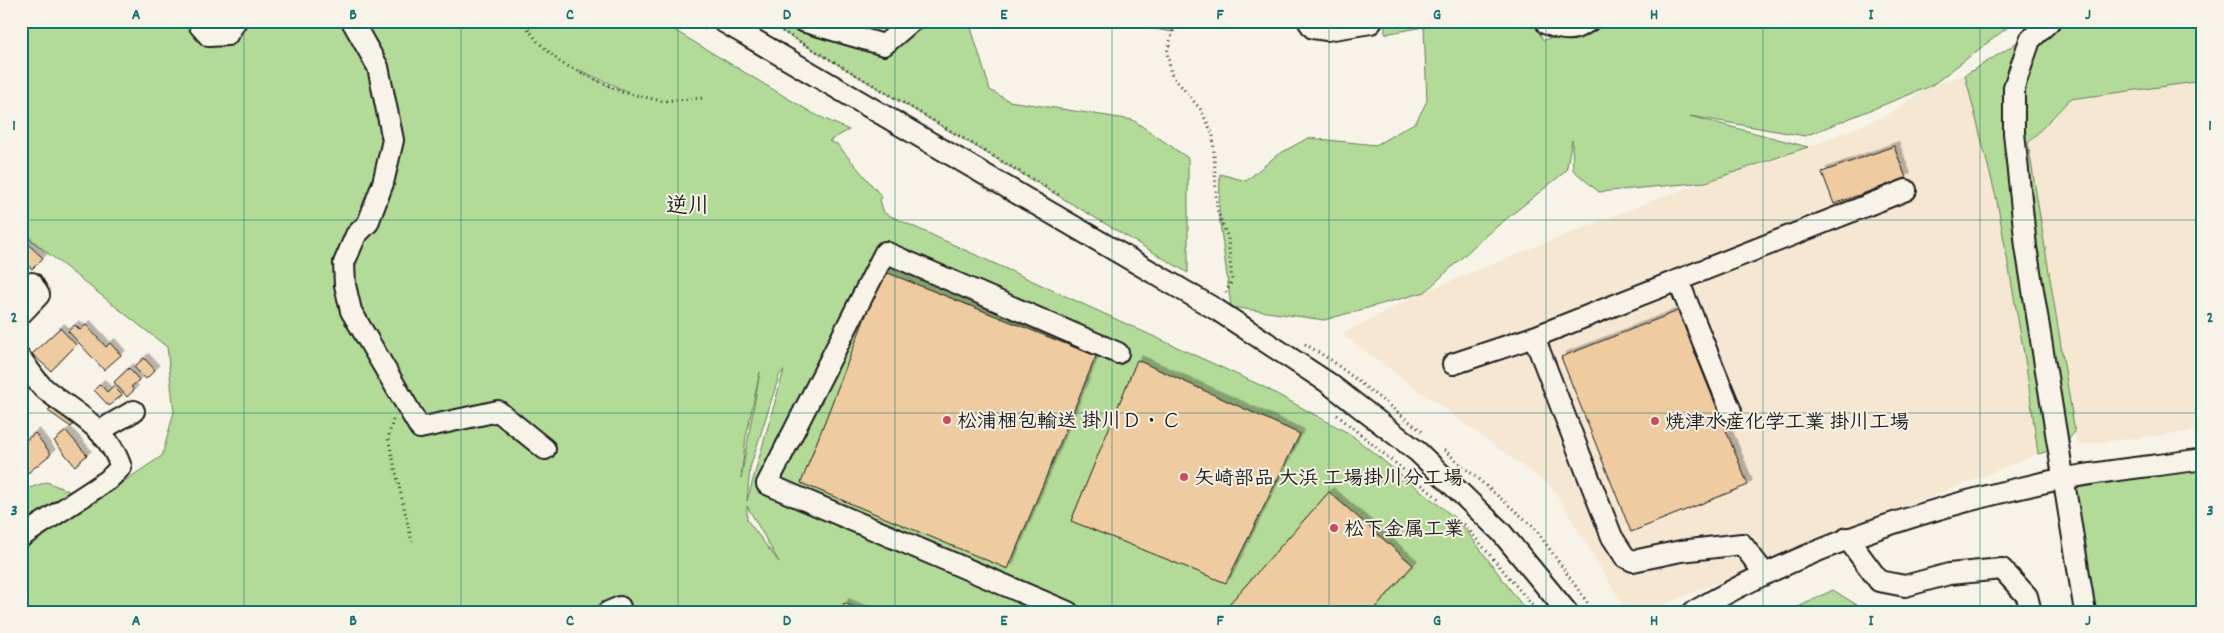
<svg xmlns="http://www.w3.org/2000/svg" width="2224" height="633" font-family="Dekko,'Klee One',sans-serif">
<defs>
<filter id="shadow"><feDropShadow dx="4.5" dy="-4.5" stdDeviation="0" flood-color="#0004"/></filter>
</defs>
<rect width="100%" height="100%" fill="#f7f3e8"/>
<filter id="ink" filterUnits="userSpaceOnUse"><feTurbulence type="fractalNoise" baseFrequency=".02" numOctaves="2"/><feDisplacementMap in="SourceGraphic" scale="10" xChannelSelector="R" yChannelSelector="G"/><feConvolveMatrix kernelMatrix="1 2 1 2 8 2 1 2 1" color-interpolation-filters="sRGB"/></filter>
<g filter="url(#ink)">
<!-- built -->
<g fill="#f5e7d2">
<polygon points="1965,75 1997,201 2026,365 2038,454 1644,612 1627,612 1553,488 1342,334 1421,293 1530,249 1667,195 1780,159 1887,115 1931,86"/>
<polygon points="2203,81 2203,430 2077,445 2028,143 2070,99"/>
</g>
<!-- green -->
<g fill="#b2db97" stroke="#677c5a" fill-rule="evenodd">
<path d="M21,21H659L814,114L849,130L829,141L837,144L882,197L880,200L884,213L1262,386L1350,434L1460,522L1527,612H21V582L27,567L21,562V542L120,484L162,456L174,412L167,347L21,232ZM576,70L577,69L629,92L613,88ZM784,370L747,501L750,468L779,376ZM760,372L741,478L746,436ZM747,506L779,562L747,520Z"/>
<polygon points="765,21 787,21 886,49 920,21 969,21 990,90 1009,101 1133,120 1188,158 1188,273"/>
<polygon points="852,21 887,21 889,22 879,29"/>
<polygon points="1121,21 1174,21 1173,32 1130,25"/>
<polygon points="1385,21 1533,21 1543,40 1604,25 1664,21 2016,21 1931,86 1805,136 1690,116 1808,147 1706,182 1599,192 1573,170 1572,140 1566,171 1485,236 1425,292 1324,320 1231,307 1219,215 1220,174 1246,181 1277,155 1308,138 1376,145 1416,122 1427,101 1424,27 1385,34"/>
<polygon points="2047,21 2203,21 2203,81 2070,99 2028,143 2075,432 2061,448 2038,454 2026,365 1997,201 1965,75 2006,50"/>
<polygon points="2203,461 2203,612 2085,612 2062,479"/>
<polygon points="47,482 73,493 21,536 21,491"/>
<polygon points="1833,590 1868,612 1788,612"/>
</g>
<!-- building -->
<g fill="#efcba0" stroke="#1c1c1c" filter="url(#shadow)">
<polygon points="1894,146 1906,178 1834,204 1822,172"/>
<polygon points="21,238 43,258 32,269 21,259"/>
<polygon points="883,271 1096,356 1008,569 801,483"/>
<polygon points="1678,311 1748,485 1631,532 1561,357"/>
<polygon points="75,325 80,330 86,325 106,347 110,343 121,355 104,370 68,331"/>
<polygon points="60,328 76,345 51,371 32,354"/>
<polygon points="144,358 155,370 146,379 134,367"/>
<polygon points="1137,360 1300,434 1226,583 1071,521"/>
<polygon points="129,368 139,380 131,387 134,390 127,397 114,382"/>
<polygon points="100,384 107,392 113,386 122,395 109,406 94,390"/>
<polygon points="52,404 76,420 71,427 48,411"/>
<polygon points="66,431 87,455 75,466 54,441"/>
<polygon points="35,433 51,454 23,477 21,474 21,444"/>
<polygon points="1329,492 1413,565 1372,612 1222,612"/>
<polygon points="844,603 866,612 840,612"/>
</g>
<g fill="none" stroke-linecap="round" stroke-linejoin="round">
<!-- minor casing -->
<g stroke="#1c1c1c" stroke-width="24">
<g id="minor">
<polyline points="199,21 200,26 209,36 227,35 236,21"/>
<polyline points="352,21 378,67 393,140 383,183 368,223 356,235 344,263 345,285 351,311 420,428 498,411 545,449"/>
<polyline points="722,21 1217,310 1327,382 1418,452 1501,532 1567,612"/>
<polyline points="802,21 884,45 912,21"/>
<polyline points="1308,21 1313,28 1327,30 1371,23"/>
<path d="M1546,21L1547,24C1564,31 1573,32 1589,21"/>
<polyline points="2050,21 2030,40 2014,87 2014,133 2026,247 2085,612"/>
<polyline points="1678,280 1731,411"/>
<polyline points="21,314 39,295 32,283"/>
<polyline points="1534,337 1612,537 1625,557 1633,561 1681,551 1742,544 1765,574"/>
<path d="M21,359C29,369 36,382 45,389C76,415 107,426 121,467L108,480L21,537"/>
<polyline points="1453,364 1534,337 1906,190"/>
<polyline points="99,431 134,411"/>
<polyline points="1847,538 1879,581 1905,586 1949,574 2002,569 2027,596 2031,612"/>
<polyline points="608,612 620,607"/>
<polyline points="1068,612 767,484 885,252 1118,353"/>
<path d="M1693,612C1806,546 1933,505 2061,479C2107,470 2156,466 2203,459"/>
</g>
</g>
<!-- path -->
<g stroke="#1c1c1c" stroke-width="3" stroke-dasharray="1 4" stroke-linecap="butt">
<polyline points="522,21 538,42 561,63 622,92 662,101 704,98"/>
<polyline points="692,21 707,30"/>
<polyline points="765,21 1061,196"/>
<polyline points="1176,21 1167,52 1171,74 1201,110 1213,135 1217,210 1228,238 1232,281 1224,296"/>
<polyline points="1305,344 1331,360 1424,433"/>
<polyline points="1337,415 1440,500"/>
<polyline points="393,420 388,438 412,542"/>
<polyline points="1444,450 1534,527 1594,612"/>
<polyline points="1464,524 1538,612"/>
</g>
<!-- minor -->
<use href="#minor" stroke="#f7f3e8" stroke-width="20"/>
</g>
</g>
<!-- grid -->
<path fill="none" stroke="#0f766e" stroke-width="1" stroke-opacity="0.55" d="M244,21V612M461,21V612M678,21V612M895,21V612M1112,21V612M1329,21V612M1546,21V612M1763,21V612M1980,21V612M21,220H2203M21,413H2203"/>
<!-- markers -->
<g fill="#d1495b" stroke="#f7f3e8" stroke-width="2">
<circle cx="947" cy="420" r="5"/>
<circle cx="1655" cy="421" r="5"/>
<circle cx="1184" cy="477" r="5"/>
<circle cx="1334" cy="528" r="5"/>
</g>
<g text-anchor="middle" stroke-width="4" stroke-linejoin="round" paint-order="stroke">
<!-- poi labels -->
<g font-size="20" font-weight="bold" fill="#1c1c1c" stroke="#f7f3e8" text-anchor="start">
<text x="957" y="427">松浦梱包輸送 掛川Ｄ・Ｃ</text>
<text x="1665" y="428">焼津水産化学工業 掛川工場</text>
<text x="1194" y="484">矢崎部品 大浜 工場掛川分工場</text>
<text x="1344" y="535">松下金属工業</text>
</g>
<!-- quarter labels -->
<g font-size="22" font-weight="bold" fill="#1c1c1c" stroke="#f7f3e8">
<text x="688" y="212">逆川</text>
</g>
</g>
<!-- margin -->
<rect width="2224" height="633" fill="none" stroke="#f7f3e8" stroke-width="55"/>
<rect x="28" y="28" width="2168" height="578" fill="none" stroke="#0f766e" stroke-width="2"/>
<g font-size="16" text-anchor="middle" font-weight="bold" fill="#0f766e">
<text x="136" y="19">A</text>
<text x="353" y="19">B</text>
<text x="570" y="19">C</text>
<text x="787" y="19">D</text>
<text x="1004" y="19">E</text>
<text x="1220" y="19">F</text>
<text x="1437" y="19">G</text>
<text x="1654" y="19">H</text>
<text x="1871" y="19">I</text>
<text x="2088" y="19">J</text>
<text x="14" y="130">1</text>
<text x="2210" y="130">1</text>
<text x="14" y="322">2</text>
<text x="2210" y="322">2</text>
<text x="14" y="515">3</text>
<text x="2210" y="515">3</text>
<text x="136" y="625">A</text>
<text x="353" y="625">B</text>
<text x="570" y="625">C</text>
<text x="787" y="625">D</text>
<text x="1004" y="625">E</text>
<text x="1220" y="625">F</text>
<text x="1437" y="625">G</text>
<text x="1654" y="625">H</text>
<text x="1871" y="625">I</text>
<text x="2088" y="625">J</text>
</g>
</svg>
